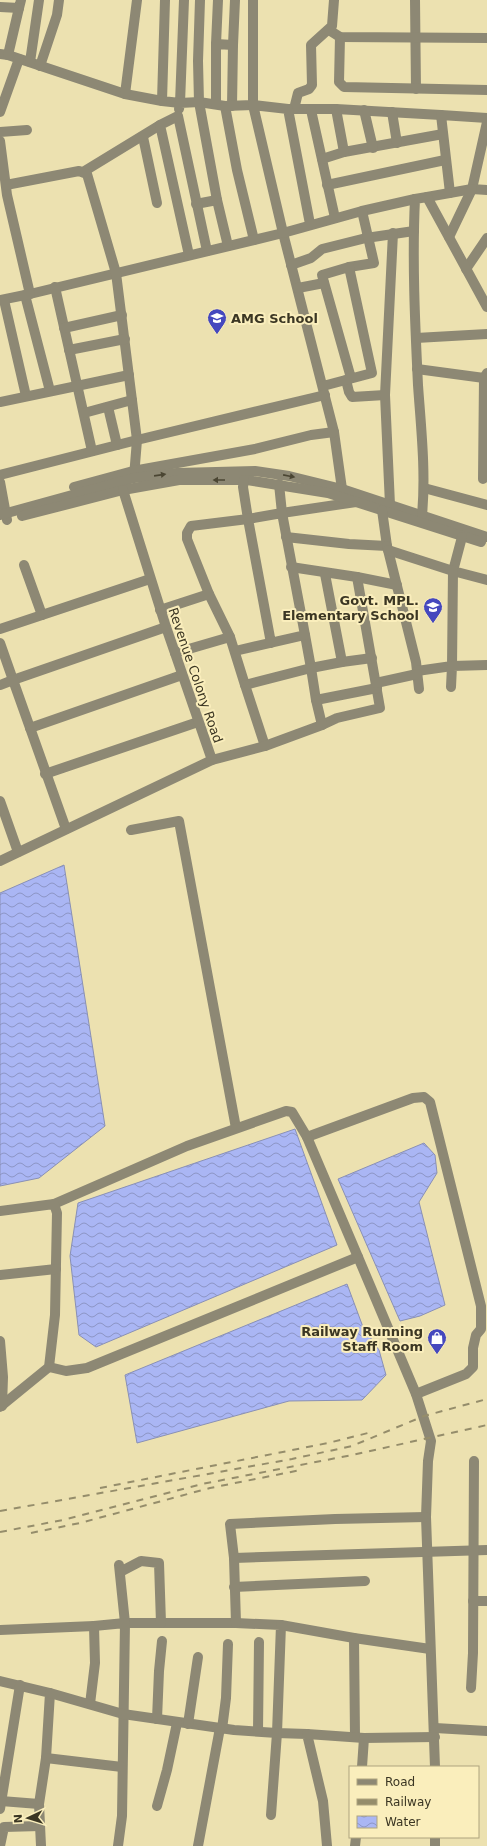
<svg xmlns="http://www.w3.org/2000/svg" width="487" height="1846" font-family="'DejaVu Sans',sans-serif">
<defs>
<pattern id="water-waves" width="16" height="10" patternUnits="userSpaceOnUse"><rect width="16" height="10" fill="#aab6f4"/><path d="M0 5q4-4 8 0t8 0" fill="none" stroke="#8c95c5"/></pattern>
</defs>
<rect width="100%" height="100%" fill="#ece1b0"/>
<!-- water -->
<g fill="url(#water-waves)" stroke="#8990b5">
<polygon points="64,865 105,1126 39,1178 0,1186 0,893"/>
<polygon points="295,1129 337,1245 96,1347 79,1335 70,1256 78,1203"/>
<polygon points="424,1143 435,1155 437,1173 419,1202 445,1305 420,1316 400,1321 338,1179"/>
<polygon points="347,1284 363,1327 379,1350 386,1375 362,1400 289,1401 137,1443 125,1375"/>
</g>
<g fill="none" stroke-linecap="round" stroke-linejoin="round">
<!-- minor -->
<g stroke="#8d8874" stroke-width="10">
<polyline points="165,0 162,101 180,103 184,0"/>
<polyline points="200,0 198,61 199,102 225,106 237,170 254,240"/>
<polyline points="415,0 416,89"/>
<polyline points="0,7 19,8 21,0"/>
<polyline points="329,30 340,37 487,38"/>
<polyline points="340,37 339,82 344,87 487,90"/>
<polyline points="216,44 218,0"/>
<polyline points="233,45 235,0"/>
<polyline points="0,54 8,55 125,94 162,101"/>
<polyline points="8,55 19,8"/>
<polyline points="30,62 39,0"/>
<polyline points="40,66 57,15 59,0"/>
<polyline points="125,94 137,0"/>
<polyline points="216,104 216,44 233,45 232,106"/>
<polyline points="225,106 253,105 253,0"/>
<polyline points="179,109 180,103 199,102 217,200"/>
<polyline points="288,109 336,109 441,115"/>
<polyline points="294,109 298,93 309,89 312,85 311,45 332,26 334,0"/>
<polyline points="336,109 344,152 443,134"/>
<polyline points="311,110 335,218"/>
<polyline points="364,110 373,148"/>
<polyline points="0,112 19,59"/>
<polyline points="392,112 397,143"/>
<polyline points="487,122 472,189 487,190"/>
<polyline points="0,132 27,130"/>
<polyline points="143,137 157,203"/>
<polyline points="0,141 7,195 30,294 283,233 334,432 342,489 341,496"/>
<polyline points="322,159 344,152"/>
<polyline points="83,172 160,125"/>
<polyline points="6,185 79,171 87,174 116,273 137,440 325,395"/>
<polyline points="327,185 445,160"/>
<polyline points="450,193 441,115 487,118"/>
<polyline points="427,197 472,189"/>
<polyline points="196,204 217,200 228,246"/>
<polyline points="310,224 288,109 253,105 283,233 362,211 415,199"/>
<polyline points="449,237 472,189"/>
<polyline points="189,255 160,125 178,116 207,251"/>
<polyline points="291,265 311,258 322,249 366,238 414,231"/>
<polyline points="349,267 374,263 362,211"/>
<polyline points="466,269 487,238"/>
<polyline points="55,287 92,451"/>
<polyline points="298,288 324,283"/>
<polyline points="25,295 50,391"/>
<polyline points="0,300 30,294"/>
<polyline points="4,300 26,396"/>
<polyline points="64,328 122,315"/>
<polyline points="416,338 487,334"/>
<polyline points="69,350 125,339"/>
<polyline points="417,369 484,378 487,373"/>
<polyline points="346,380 349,392 352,397 385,395"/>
<polyline points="323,386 372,373 349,267 322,275 351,378"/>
<polyline points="0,402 129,375"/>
<polyline points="108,407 117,445"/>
<polyline points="84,413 132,400"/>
<polyline points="0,475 137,440 134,477"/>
<polyline points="483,479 484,378"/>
<polyline points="0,482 7,520"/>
<polyline points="279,484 282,513 356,502"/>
<polyline points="74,487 133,471 255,449 311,435 334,432"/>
<polyline points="424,488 487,505"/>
<polyline points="390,505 385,395 393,233"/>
<polyline points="0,515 134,478 177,473 255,471 289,476 342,489 487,537"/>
<path d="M422,515C426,472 421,428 418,385C415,323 412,260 415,199L427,197L487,307"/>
<polyline points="22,516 123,490 179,480 247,480 328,493 481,542"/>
<polyline points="286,537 349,544 387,546 382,510"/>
<polyline points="462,537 453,571 487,580"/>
<polyline points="387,546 416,662 419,689"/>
<polyline points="388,550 453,571 452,666 417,671"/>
<polyline points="24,565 42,615"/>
<polyline points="291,567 357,577 380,708 337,718 322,725"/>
<polyline points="325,574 342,662 372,658"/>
<polyline points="357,577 397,585"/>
<polyline points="209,594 187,539 187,533 191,526 248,519 243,487 244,480"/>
<polyline points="160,610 209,594 230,637"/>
<polyline points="0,629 150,579"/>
<polyline points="305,635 311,668 342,662"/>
<polyline points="0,643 13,680 166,627"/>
<polyline points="235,651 305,635 282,513 248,519 271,643"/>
<polyline points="175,653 230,637 245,685 311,668 316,700 377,688"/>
<polyline points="376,683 417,674"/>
<polyline points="0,685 13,680 66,829"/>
<polyline points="245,685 265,746"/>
<polyline points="451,687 452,666 487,665"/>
<polyline points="30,728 182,675"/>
<polyline points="212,760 265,746 322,725 316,700"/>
<polyline points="45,774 198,722"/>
<polyline points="0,801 18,852"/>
<polyline points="131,830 179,821 236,1128"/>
<polyline points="0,861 212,760 166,627 123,490"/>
<polyline points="307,1137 413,1098 424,1097 430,1102 481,1306 481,1329 476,1335 473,1348 473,1367 466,1374 416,1394"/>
<polyline points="54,1204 187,1146 286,1111 292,1112 307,1137 358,1257 416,1394 431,1441 428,1461 426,1517 435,1767"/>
<polyline points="0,1211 54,1204 57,1213 55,1315 49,1367 0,1407"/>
<polyline points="0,1275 56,1269"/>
<polyline points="0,1341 3,1377 2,1406"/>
<polyline points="49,1367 66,1371 87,1368 358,1257"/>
<polyline points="234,1558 487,1550"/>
<polyline points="119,1565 125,1623 236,1623 281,1625 277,1733 307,1734 323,1801 327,1846"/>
<polyline points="120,1572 141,1561 159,1563 161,1623"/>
<polyline points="234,1587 365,1581"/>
<polyline points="473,1601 487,1601"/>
<polyline points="236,1623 234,1558 230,1524 335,1519 426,1517"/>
<polyline points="281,1625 354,1638 430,1649"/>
<polyline points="94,1626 125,1623 122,1816 118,1846"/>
<polyline points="0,1630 94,1626 95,1663 90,1704"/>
<polyline points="354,1638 355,1737"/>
<polyline points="0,1681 50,1693 46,1758 39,1804 41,1846"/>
<polyline points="471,1688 473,1653 474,1461"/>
<polyline points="50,1693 123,1714 234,1730 277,1733 271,1815"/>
<polyline points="157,1719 159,1671 162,1641"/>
<polyline points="188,1724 198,1657"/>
<polyline points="435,1728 487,1731"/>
<polyline points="222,1729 226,1698 228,1644"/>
<polyline points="258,1731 259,1642"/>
<polyline points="307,1734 364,1738 435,1737"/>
<polyline points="46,1758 122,1767"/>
<polyline points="362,1767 364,1738"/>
<polyline points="1,1801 39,1804"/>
<polyline points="157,1806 167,1770 177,1723"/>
<polyline points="0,1809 20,1685"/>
<polyline points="435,1837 435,1846"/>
<polyline points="0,1846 4,1827 40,1826"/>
<polyline points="198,1846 220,1728"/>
<polyline points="355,1846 356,1837"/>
</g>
<!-- rail -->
<g stroke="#958d6b" stroke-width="2" stroke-dasharray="7 7" stroke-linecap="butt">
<polyline points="100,1488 328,1443 372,1432"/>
<polyline points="0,1511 292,1459 352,1446 424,1416 487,1399"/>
<polyline points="0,1532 63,1520 202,1484 352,1455 487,1425"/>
<polyline points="31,1533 80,1523 210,1488 301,1470"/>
</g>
</g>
<!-- one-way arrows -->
<defs><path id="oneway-solid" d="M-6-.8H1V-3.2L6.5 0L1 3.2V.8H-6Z"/></defs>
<g fill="#4b4633">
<use href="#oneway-solid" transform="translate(160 475) rotate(-8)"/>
<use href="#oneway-solid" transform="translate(289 476) rotate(11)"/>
<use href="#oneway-solid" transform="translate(219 480) rotate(180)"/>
</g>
<!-- icons -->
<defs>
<g id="school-pin" transform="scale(1)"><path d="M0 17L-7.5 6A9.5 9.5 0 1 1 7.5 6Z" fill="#4548be" stroke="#faeebc"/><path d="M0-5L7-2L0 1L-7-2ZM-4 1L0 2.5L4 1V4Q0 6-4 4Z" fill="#fff"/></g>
<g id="shop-pin" transform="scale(1)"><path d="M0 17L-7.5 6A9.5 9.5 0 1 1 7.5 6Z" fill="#4548be" stroke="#faeebc"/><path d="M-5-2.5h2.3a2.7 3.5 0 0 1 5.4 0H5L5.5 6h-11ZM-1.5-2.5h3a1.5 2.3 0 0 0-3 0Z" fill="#fff"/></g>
</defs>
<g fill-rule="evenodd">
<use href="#school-pin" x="217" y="318"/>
<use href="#school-pin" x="433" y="607"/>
<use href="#shop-pin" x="437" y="1338"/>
</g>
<g text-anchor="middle" stroke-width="4" stroke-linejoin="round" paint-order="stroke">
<!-- poi labels -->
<g font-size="13" font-weight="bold" fill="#3b3623" stroke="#faeebc" text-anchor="end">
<text x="231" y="323" text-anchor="start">AMG School</text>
<text x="419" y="605">Govt. MPL.<tspan x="419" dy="15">Elementary School</tspan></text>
<text x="423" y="1336">Railway Running<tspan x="423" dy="15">Staff Room</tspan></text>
</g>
<!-- street labels -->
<g font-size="13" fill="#3b3623" stroke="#faeebc">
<text transform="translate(196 675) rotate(71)" y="5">Revenue Colony Road</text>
</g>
</g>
<!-- legend -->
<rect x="349" y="1766" width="130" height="72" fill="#faeebc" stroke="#aea47f"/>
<rect x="357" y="1779" width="20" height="6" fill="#8d8874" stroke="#aea47f"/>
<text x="385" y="1786" font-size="12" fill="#3b3623">Road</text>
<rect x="357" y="1799" width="20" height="6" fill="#958d6b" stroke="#aea47f"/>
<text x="385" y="1806" font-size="12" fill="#3b3623">Railway</text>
<rect x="357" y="1816" width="20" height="12" fill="url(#water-waves)" stroke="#aea47f"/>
<text x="385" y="1826" font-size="12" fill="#3b3623">Water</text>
<!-- north arrow -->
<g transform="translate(28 1818) rotate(266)" stroke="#faeebc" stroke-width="3" paint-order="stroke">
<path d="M0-3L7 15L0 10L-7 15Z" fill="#3b3623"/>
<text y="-6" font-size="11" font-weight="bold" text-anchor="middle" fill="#3b3623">N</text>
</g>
</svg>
